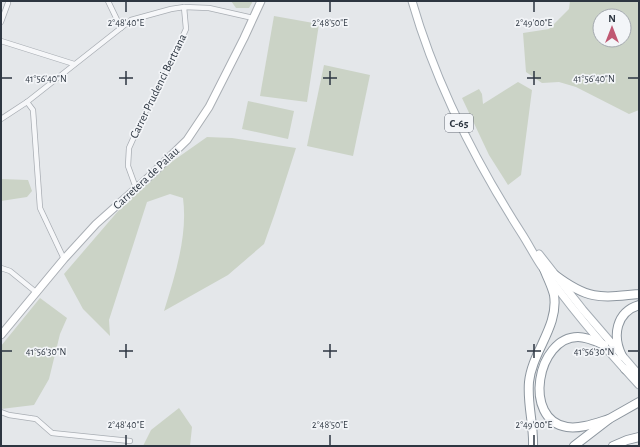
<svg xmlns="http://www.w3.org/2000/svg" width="640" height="447" font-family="'Alegreya Sans',sans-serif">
<rect width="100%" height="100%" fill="#e4e7ea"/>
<!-- green -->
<g fill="#cbd3c6" fill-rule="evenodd">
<polygon points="231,1 253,1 249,8 236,8"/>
<path d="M570,1H639V110L629,114L576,87L559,82L542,83L526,72L523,33L549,29L569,9ZM600,16H624V40H600Z"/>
<polygon points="274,16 319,24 307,102 260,96"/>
<polygon points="324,65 370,75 353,156 307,146"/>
<polygon points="518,82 532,90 521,175 508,185 489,155 462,98 479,89 482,94 483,104"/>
<polygon points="248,101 294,111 288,139 242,129"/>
<path d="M207,137L232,138L296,148L275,213L264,244L228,275L164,311C175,275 188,236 183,198L170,194L147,202L109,320L110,336L83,309L64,274L143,182Z"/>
<polygon points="1,179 28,180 32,191 27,197 1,201"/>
<polygon points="40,298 67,318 60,334 49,379 34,405 1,409 1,346"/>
<polygon points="179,408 192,427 190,446 143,446 151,430"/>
</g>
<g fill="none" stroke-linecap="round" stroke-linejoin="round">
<!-- street casing -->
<g stroke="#a9aeb4" stroke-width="6">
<g id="street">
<polyline points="108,1 121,28"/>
<polyline points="1,22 8,3"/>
<polyline points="1,41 74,64"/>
<polyline points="27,102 33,110 40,208 64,259"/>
<polyline points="1,119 27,102 131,20 171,9 184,7 209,8 253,18"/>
<polyline points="136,188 128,166 129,148 147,108 165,76 186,29 184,7"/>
<polyline points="1,268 10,271 37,293"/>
<polyline points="1,412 9,415 36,419 52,433 130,441"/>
</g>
</g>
<!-- secondary casing -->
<g stroke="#a9aeb4" stroke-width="9">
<polyline id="secondary" points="1,335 64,259 96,224 151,175 187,140 209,107 244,38 261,1"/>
</g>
<!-- primary casing -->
<g stroke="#a4acb4" stroke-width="9">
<g id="primary">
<path d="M412,1C436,84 475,161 522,234C529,245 535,257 542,267C571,309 605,348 639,385"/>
<polyline points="539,254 583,310 639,375"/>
</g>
</g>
<!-- highway casing -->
<g stroke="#8d969f" stroke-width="10">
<g id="highway">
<path d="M555,275C588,300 600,298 639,294"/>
<path d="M604,345C595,341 587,337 578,337C537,337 522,420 567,427C581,429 596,423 609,419"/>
<path d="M622,356C612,336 616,312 639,305"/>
<polyline points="625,369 634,375 639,380"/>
<path d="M533,446C534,425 527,404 529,382C532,352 559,326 554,295C552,286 547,277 544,269"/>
<polyline points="574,446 609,419 639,402"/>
<polyline points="613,446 627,440 639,437"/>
</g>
</g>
<!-- street -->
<use href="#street" stroke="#f6f7f9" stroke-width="4.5"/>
<!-- secondary -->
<use href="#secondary" stroke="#fff" stroke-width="7"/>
<!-- primary -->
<use href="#primary" stroke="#fff" stroke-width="7"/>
<!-- highway -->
<use href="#highway" stroke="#fff" stroke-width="8"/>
</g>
<!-- ticks -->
<path fill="none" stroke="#2d3641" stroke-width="1.5" d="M126,2V12M330,2V12M534,2V12M126,71V85M330,71V85M534,71V85M2,78H12M119,78H133M323,78H337M527,78H541M628,78H638M126,344V358M330,344V358M534,344V358M2,351H12M119,351H133M323,351H337M527,351H541M628,351H638M126,435V445M330,435V445M534,435V445"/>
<g text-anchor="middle" stroke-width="3.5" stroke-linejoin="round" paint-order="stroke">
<!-- shield labels -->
<rect fill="#f3f5f8" stroke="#686f78" stroke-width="1" x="445" y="114" width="28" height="18" rx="3"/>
<g font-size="11" font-weight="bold" fill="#2d3641">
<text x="459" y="127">C-65</text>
</g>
<!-- street labels -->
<g font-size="12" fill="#2d3641" stroke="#f3f5f8">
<text transform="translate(158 86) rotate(-64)" y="4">Carrer Prudenci Bertrana</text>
<text transform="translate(146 178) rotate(-43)" y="4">Carretera de Palau</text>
</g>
</g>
<g font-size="10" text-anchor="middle" fill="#2d3641" stroke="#f3f5f8" stroke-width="3.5" stroke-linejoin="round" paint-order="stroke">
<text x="126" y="26">2°48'40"E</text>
<text x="330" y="26">2°48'50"E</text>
<text x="534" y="26">2°49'00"E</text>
<text x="46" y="82">41°56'40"N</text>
<text x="594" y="82">41°56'40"N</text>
<text x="46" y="355">41°56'30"N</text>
<text x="594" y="355">41°56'30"N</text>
<text x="126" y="428">2°48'40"E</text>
<text x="330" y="428">2°48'50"E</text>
<text x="534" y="428">2°49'00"E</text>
</g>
<!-- border -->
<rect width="640" height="447" fill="none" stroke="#2d3641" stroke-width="4"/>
<!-- north arrow -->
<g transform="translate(612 28)"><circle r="19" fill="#f3f5f8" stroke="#a4a9af"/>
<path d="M0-3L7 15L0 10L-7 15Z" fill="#c05872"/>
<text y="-6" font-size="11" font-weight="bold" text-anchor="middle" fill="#2d3641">N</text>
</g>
</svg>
